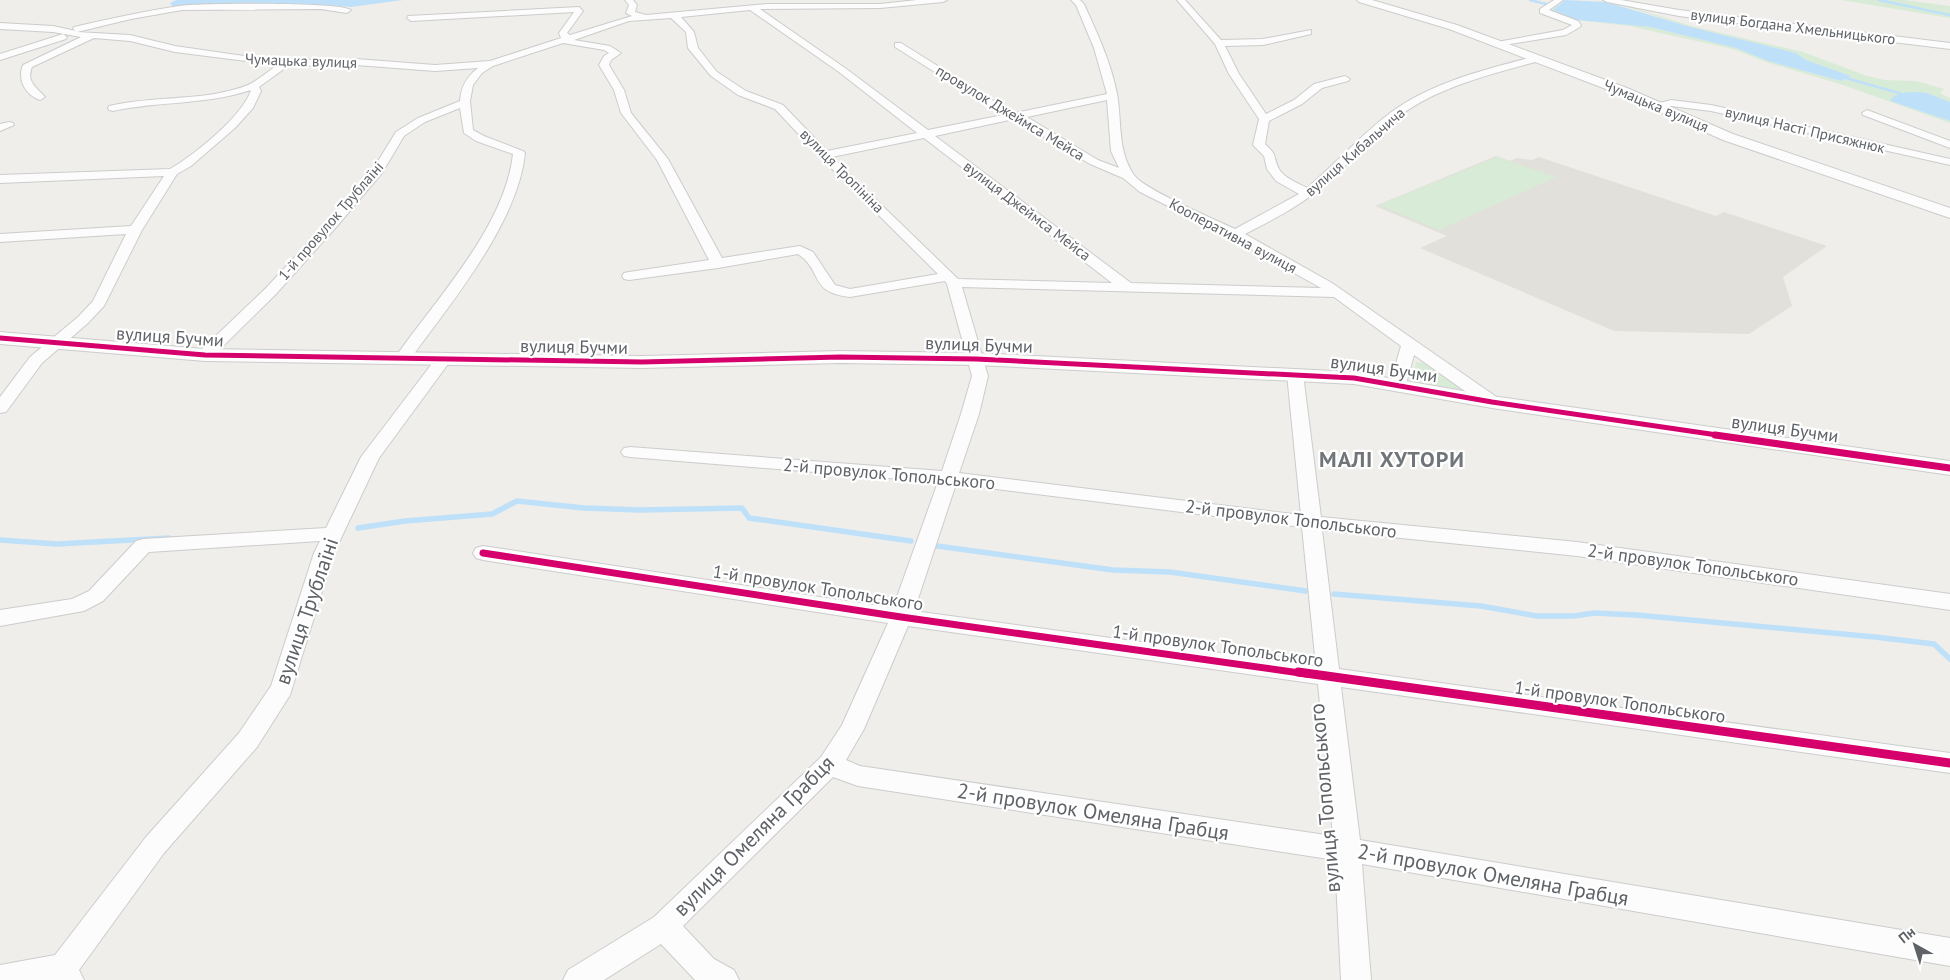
<svg xmlns="http://www.w3.org/2000/svg" width="1950" height="980" font-family="'PT Sans',sans-serif">
<rect width="100%" height="100%" fill="#efeeea"/>
<!-- education -->
<polygon fill="#e2e0da" points="1496,156 1510,161 1517,158 1532,160 1539,157 1716,216 1724,212 1827,246 1783,277 1792,306 1749,334 1614,331 1420,248 1447,236 1375,206"/>
<!-- green -->
<g fill="#d8ebd6">
<polygon points="1562,0 1565,0 1557,5 1578,20 1650,27 1736,48 1768,61 1841,81 1851,76 1806,60 1796,53 1687,26 1624,6 1596,0 1628,6 1691,26 1803,52 1867,76 1884,80 1916,81 1944,89 1940,93 1950,98 1950,102 1927,93 1890,101 1950,121 1950,123 1840,84 1766,62 1733,49 1629,26 1575,20 1549,10"/>
<polygon points="1841,0 1904,0 1950,6 1950,18"/>
<polygon points="1497,157 1556,177 1439,230 1379,205"/>
<polygon points="1416,362 1428,363 1465,390 1412,381"/>
</g>
<!-- water -->
<g fill="#bfe0f9">
<polygon points="176,0 403,0 351,7 327,5 173,7 170,3"/>
<polygon points="1565,0 1606,2 1687,26 1796,53 1806,60 1851,76 1841,81 1768,61 1736,48 1650,27 1578,20 1553,10"/>
<path d="M1917,92L1927,93L1950,102V121L1890,101C1895,92 1907,92 1917,92Z"/>
</g>
<g fill="none" stroke-linecap="round" stroke-linejoin="round">
<!-- stream-far1 -->
<g stroke="#bfe0f9" stroke-width="2.5">
<polyline points="1530,0 1546,4"/>
<polyline points="1879,0 1950,15"/>
<polyline points="1842,77 1906,95"/>
</g>
<!-- stream -->
<g stroke="#bfe0f9" stroke-width="5.5">
<polyline points="358,528 405,521 492,514 517,501 584,508 640,510 742,508 749,518 911,541"/>
<polyline points="0,540 57,544 169,538"/>
<polyline points="937,546 1113,570 1170,572 1306,591"/>
<polyline points="1334,594 1481,606 1537,616 1574,616 1594,613 1636,615 1875,637 1934,644 1950,659"/>
</g>
<!-- minor casing -->
<g stroke="#cbcccc" stroke-width="2">
<g id="minor">
<path d="M625,0H633L637,5L635,12L646,15L767,4H880L917,0H947L943,2L880,8L760,9L845,68L928,130L1003,115L895,47V43H901L1008,110L1015,113L1107,94L1094,48L1076,5L1071,0H1080L1084,4C1097,33 1111,62 1117,94C1122,121 1117,151 1134,175C1143,189 1216,220 1235,229L1299,194L1276,181L1267,169L1264,156L1253,145L1259,119L1229,74L1215,44L1177,0H1185L1221,40L1263,39L1311,30V34L1263,45L1225,46L1239,74L1266,114L1294,100L1314,84L1345,76L1350,79L1348,81L1322,88L1302,104L1269,121L1265,144C1279,157 1272,155 1279,169C1284,178 1298,183 1307,188C1335,164 1360,136 1390,113C1431,82 1487,69 1536,56L1539,57V61C1499,72 1458,82 1421,102C1386,121 1360,153 1331,179C1306,203 1276,218 1245,234L1332,283L1498,398L1500,402L1498,406H1486L1414,355L1406,384L1404,387H1392L1390,384L1401,346L1334,297L962,287L988,376L979,414L959,473L1301,515L1287,374L1289,371H1301L1303,374L1321,517L1577,542L1950,594V610L1577,556L1322,530L1339,669L1950,753V773L1341,687L1360,840L1950,938V966L1362,864L1371,980H1341L1335,860L858,786L833,777L683,926L714,959L734,970L739,980H695L661,944L604,980H563L568,970L654,917L821,757L842,725L888,623L483,560L476,558L473,553L476,548L483,546L893,608L938,482L630,457L624,456L621,452L624,448L630,447L942,471L961,414L972,376L947,284L945,281L850,297C808,292 824,272 798,254L718,268L629,280L624,279L622,276L624,273L629,272L709,260L657,160L621,113L614,90L599,65L604,56L609,53L604,50L563,43L493,66L482,73L473,85L470,101L473,130L484,136L523,151L525,153C518,224 449,305 408,362H396L394,359C435,300 505,227 513,154L476,141L464,133L460,108L425,122L404,136L382,173L338,225L276,294L211,358H199L197,355L199,352L266,288L329,220L373,169L396,132L418,118L460,101C461,87 466,77 478,68L435,71L356,65L288,66L259,87L261,91L253,108L235,128L191,166L177,174L142,230L104,306L88,323L42,363L6,412L0,413V397L30,357L78,317L93,301L126,234L0,242V234L131,226L164,176L0,183V175L170,169C194,155 243,116 251,90C206,105 159,101 113,111L109,110L108,108L109,106C154,95 205,102 248,85C258,80 268,72 277,65L175,52L130,41L94,38L32,67C26,82 36,87 45,97L40,100C25,95 17,79 23,65L81,37L53,32L0,29V23L53,26L76,31L73,29L74,27C109,19 144,11 179,6C200,3 341,2 351,10L347,13L321,9L182,10L131,19L77,32L130,35L175,46L251,57L286,60L356,59L435,65L490,61L561,38L559,33L574,12L411,21L407,18L408,16L579,7L583,11L567,33L570,35L632,16L626,13L629,5ZM750,10L839,72L917,133L827,151L783,105L746,91L717,72L698,48L694,32L681,17ZM671,18L686,32L688,48L711,76L738,95L775,109L820,157L938,274L850,289L835,285L813,252L800,246L722,258L668,159L631,113L624,90L609,65L611,60L621,53L610,46L574,40L629,21ZM1107,100L1111,151L1119,168L1098,160L1027,117ZM1014,119L1090,164L1123,178L1140,192L1230,237L1321,288L1131,283L935,136ZM924,138L1112,283L958,279L832,157ZM956,484L1302,527L1316,666L914,611ZM908,626L1318,684L1333,836L860,766L846,760L864,729Z"/>
<polygon points="1554,0 1563,0 1549,10 1578,21 1581,25 1580,27 1566,35 1497,46 1497,42 1563,30 1572,25 1540,13 1540,9"/>
<polygon points="1603,0 1621,0 1679,10 1950,43 1950,49 1679,16 1607,2"/>
<polygon points="63,34 67,37 66,39 0,60 0,54"/>
<polygon points="1671,100 1711,105 1950,159 1950,165 1711,111 1671,106 1660,109 1655,106 1656,104"/>
<polygon points="1867,110 1950,141 1950,148 1863,115 1862,113"/>
<polygon points="9,122 13,123 14,125 0,131 0,124"/>
<polygon points="443,355 449,357 451,360 379,458 334,553 290,695 257,747 164,853 79,970 84,980 0,980 0,965 55,955 146,837 239,733 271,686 314,553 320,541 149,552 103,601 84,611 0,626 0,610 72,599 89,591 136,541 143,539 326,528 361,457 437,357"/>
</g>
</g>
<!-- tertiary casing -->
<g stroke="#cbcccc" stroke-width="2">
<g id="tertiary">
<polygon points="1357,0 1372,0 1457,25 1627,88 1733,134 1950,208 1950,218 1723,140 1619,94 1449,29 1359,2"/>
<polygon points="0,332 205,349 642,356 840,351 976,353 1354,372 1492,396 1950,461 1950,475 1492,408 1354,384 976,365 840,363 642,368 205,361 0,344"/>
</g>
</g>
<!-- minor -->
<use href="#minor" fill="#fdfcfc" fill-rule="evenodd"/>
<!-- tertiary -->
<use href="#tertiary" fill="#fdfcfc" fill-rule="evenodd"/>
<!-- cycleway-far2 casing -->
<g stroke="#fff" stroke-width="8">
<polyline id="cycleway-far2" points="0,338 205,355 642,362 840,357 976,359 1354,378 1492,402 1724,436"/>
</g>
<!-- cycleway-far1 casing -->
<g stroke="#fff" stroke-width="10">
<g id="cycleway-far1">
<polyline points="1715,435 1950,468"/>
<polyline points="483,553 901,617 1307,674"/>
</g>
</g>
<!-- cycleway casing -->
<g stroke="#fff" stroke-width="12">
<polyline id="cycleway" points="1298,672 1950,763"/>
</g>
<!-- cycleway-far2 -->
<use href="#cycleway-far2" stroke="#d6006c" stroke-width="5"/>
<!-- cycleway-far1 -->
<use href="#cycleway-far1" stroke="#d6006c" stroke-width="7"/>
<!-- cycleway -->
<use href="#cycleway" stroke="#d6006c" stroke-width="9"/>
</g>
<g text-anchor="middle" stroke-width="4.5" stroke-linejoin="round" paint-order="stroke">
<!-- far-street labels -->
<g font-size="15" fill="#5f6368" stroke="#fff">
<text transform="translate(1793 27) rotate(7)" y="5">вулиця Богдана Хмельницького</text>
<text transform="translate(301 61) rotate(2)" y="5">Чумацька вулиця</text>
<text transform="translate(1656 106) rotate(23)" y="5">Чумацька вулиця</text>
<text transform="translate(1010 113) rotate(31)" y="5">провулок Джеймса Мейса</text>
<text transform="translate(1805 130) rotate(13)" y="5">вулиця Насті Присяжнюк</text>
<text transform="translate(1355 152) rotate(-41)" y="5">вулиця Кибальчича</text>
<text transform="translate(842 171) rotate(45)" y="5">вулиця Тропініна</text>
<text transform="translate(1027 211) rotate(37)" y="5">вулиця Джеймса Мейса</text>
<text transform="translate(331 221) rotate(-49)" y="5">1-й провулок Трублаїні</text>
<text transform="translate(1233 236) rotate(28)" y="5">Кооперативна вулиця</text>
</g>
<!-- street labels -->
<g font-size="18" fill="#5f6368" stroke="#fff">
<text transform="translate(170 337) rotate(4)" y="6">вулиця Бучми</text>
<text transform="translate(979 345) rotate(2)" y="6">вулиця Бучми</text>
<text transform="translate(574 347) rotate(1)" y="6">вулиця Бучми</text>
<text transform="translate(1384 369) rotate(8)" y="6">вулиця Бучми</text>
<text transform="translate(1785 429) rotate(8)" y="6">вулиця Бучми</text>
<text transform="translate(889 474) rotate(5)" y="6">2-й провулок Топольського</text>
<text transform="translate(1291 519) rotate(7)" y="6">2-й провулок Топольського</text>
<text transform="translate(1693 565) rotate(8)" y="6">2-й провулок Топольського</text>
<text transform="translate(818 588) rotate(9)" y="6">1-й провулок Топольського</text>
<text transform="translate(1218 646) rotate(8)" y="6">1-й провулок Топольського</text>
<text transform="translate(1620 702) rotate(8)" y="6">1-й провулок Топольського</text>
</g>
<!-- near-street labels -->
<g font-size="21" fill="#5f6368" stroke="#fff">
<text transform="translate(307 611) rotate(-71)" y="7">вулиця Трублаїні</text>
<text transform="translate(1325 798) rotate(-95)" y="7">вулиця Топольського</text>
<text transform="translate(1093 812) rotate(9)" y="7">2-й провулок Омеляна Грабця</text>
<text transform="translate(754 836) rotate(-45)" y="7">вулиця Омеляна Грабця</text>
<text transform="translate(1493 875) rotate(10)" y="7">2-й провулок Омеляна Грабця</text>
</g>
<!-- district labels -->
<g font-size="22" font-weight="bold" letter-spacing="1" fill="#70757a" stroke="#fff">
<text x="1392" y="467">МАЛІ ХУТОРИ</text>
</g>
</g>
<!-- north arrow -->
<g transform="translate(1915 945) rotate(321)" stroke="#ffffff" stroke-width="4" paint-order="stroke">
<path d="M0-4L9 19L0 12L-9 19Z" fill="#5f6368"/>
<text y="-8" font-size="14" font-weight="bold" text-anchor="middle" fill="#5f6368">Пн</text>
</g>
</svg>
